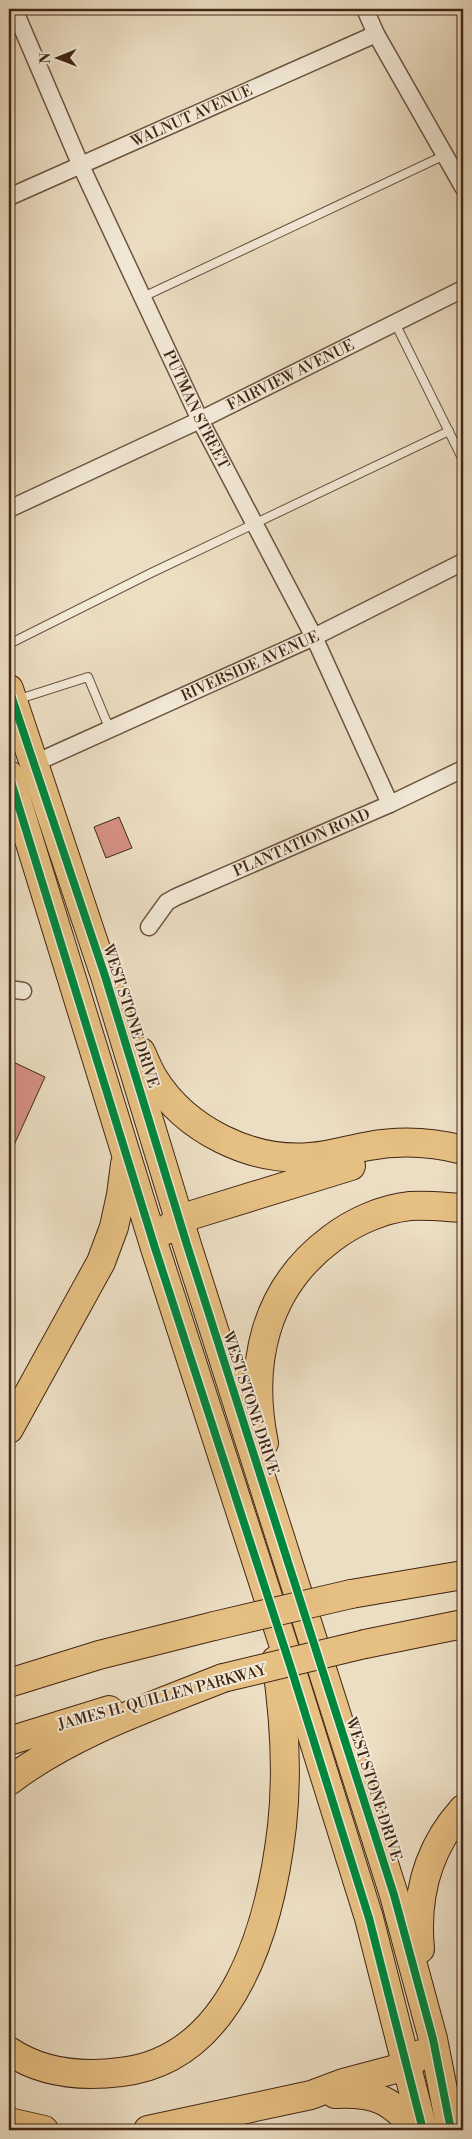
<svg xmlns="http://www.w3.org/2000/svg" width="472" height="2139" font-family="'Libre Bodoni',serif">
<rect width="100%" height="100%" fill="#ecdec3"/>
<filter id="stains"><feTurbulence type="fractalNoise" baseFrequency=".004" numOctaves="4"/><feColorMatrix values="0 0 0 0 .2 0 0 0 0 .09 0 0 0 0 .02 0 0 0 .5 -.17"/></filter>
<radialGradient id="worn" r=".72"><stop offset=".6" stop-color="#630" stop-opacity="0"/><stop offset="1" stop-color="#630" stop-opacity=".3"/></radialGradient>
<!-- building -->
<g fill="#d69185" stroke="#412615">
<polygon points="119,817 132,848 106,858 94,827"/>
<polygon points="9,1060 45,1077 9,1156"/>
</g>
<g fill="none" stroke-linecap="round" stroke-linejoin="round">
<!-- lane casing -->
<g stroke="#6c5440" stroke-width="10">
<g id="lane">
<polyline points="143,297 445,155"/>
<polyline points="395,323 463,460"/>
<polyline points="9,644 151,573 449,431"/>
<polyline points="16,700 88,677 110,730"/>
</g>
</g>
<!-- street casing -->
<g stroke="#6c5440" stroke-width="19">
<g id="street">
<path id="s1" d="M14,9L81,166L200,420L314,637L390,804"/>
<polyline points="365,9 376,34 463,187"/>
<path id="s2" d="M9,197L376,34"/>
<path id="s3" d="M9,509L200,420L463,289"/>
<path id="s4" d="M35,763L314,637L463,562"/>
<path id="s5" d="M149,927L167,902L176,897L390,804L463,769"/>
<polyline points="9,989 23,991"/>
</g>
</g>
<!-- highway casing -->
<g stroke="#412615" stroke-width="30">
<g id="highway">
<polyline points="9,689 105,976 187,1245 394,1895 433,2039 451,2130"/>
<polyline points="9,775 155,1248 290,1665 369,1918 423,2130"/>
<path d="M141,1052C145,1061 149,1071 154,1079C186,1130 251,1162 310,1157C330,1156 350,1149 369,1146C402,1140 432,1142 463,1150"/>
<polyline points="166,1230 179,1219 351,1166"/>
<polyline points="9,1429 101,1262 114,1227 121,1195 125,1164"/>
<path d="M264,1443C248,1365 264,1289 331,1239C353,1222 382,1209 410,1206C428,1205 446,1207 463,1208"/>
<polyline points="351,1594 463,1575"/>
<polyline points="365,1644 463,1624"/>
<polyline points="9,1683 99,1655 214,1626"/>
<polyline points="9,1741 109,1710"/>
<path d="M9,1781C72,1733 150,1707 223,1678"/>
<path d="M420,1949C415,1896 427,1849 463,1809"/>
<path d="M9,2051C43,2074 82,2077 121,2072C235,2059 271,1922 282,1826C288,1772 284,1714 276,1660"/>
<path d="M335,2094C377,2092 390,2100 418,2130"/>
<polyline points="9,2122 44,2130"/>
<polyline points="148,2130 311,2095 343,2083 407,2066 421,2054"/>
</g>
</g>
<!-- lane -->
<use href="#lane" stroke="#f3ead8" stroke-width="8"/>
<!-- street -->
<use href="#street" stroke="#f3ead8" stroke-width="16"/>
<!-- highway -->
<use href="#highway" stroke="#e6bf82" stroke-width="28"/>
<!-- highway-bridge casing -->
<g stroke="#412615" stroke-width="30" stroke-linecap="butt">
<g id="highway-bridge">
<polyline points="214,1626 351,1594"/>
<polyline points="223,1678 365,1644"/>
</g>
</g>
<!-- highway-bridge -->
<use href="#highway-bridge" stroke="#e6bf82" stroke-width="28"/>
<!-- cycleway casing -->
<g stroke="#f3ead8" stroke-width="11">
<g id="cycleway">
<polyline points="9,689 105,976 187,1245 394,1895 433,2039 451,2130"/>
<polyline points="9,775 155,1248 290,1665 369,1918 423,2130"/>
</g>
</g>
<!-- cycleway -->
<use href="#cycleway" stroke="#00873e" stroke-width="8"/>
</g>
<g text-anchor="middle" stroke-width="4" stroke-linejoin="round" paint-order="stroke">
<!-- street labels -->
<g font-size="15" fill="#412615" stroke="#f3ead8">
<text dy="5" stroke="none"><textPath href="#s2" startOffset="200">WALNUT AVENUE</textPath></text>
<text dy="5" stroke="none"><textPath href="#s3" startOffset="312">FAIRVIEW AVENUE</textPath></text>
<text dy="5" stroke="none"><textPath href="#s1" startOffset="440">PUTMAN STREET</textPath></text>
<text dy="5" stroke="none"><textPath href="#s4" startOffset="236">RIVERSIDE AVENUE</textPath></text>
<text dy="5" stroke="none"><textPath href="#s5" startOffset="178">PLANTATION ROAD</textPath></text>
<text transform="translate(131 1016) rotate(72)" y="5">WEST STONE DRIVE</text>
<text transform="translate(251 1403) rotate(72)" y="5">WEST STONE DRIVE</text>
<text transform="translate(162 1697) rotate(-15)" y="5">JAMES H. QUILLEN PARKWAY</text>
<text transform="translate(374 1789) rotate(72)" y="5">WEST STONE DRIVE</text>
</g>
</g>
<!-- margin -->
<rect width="472" height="2139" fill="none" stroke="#ecdec3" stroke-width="30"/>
<rect x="10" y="10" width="452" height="2119" fill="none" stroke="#412615" stroke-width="2.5"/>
<rect x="15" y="15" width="442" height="2109" fill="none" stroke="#412615"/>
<!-- north arrow -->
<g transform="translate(58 58) rotate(269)" stroke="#f3ead8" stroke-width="4" paint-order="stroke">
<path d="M0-4L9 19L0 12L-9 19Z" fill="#412615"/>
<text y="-8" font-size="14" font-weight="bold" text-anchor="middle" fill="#412615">N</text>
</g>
<rect width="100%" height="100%" filter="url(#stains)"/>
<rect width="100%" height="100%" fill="url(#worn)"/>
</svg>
